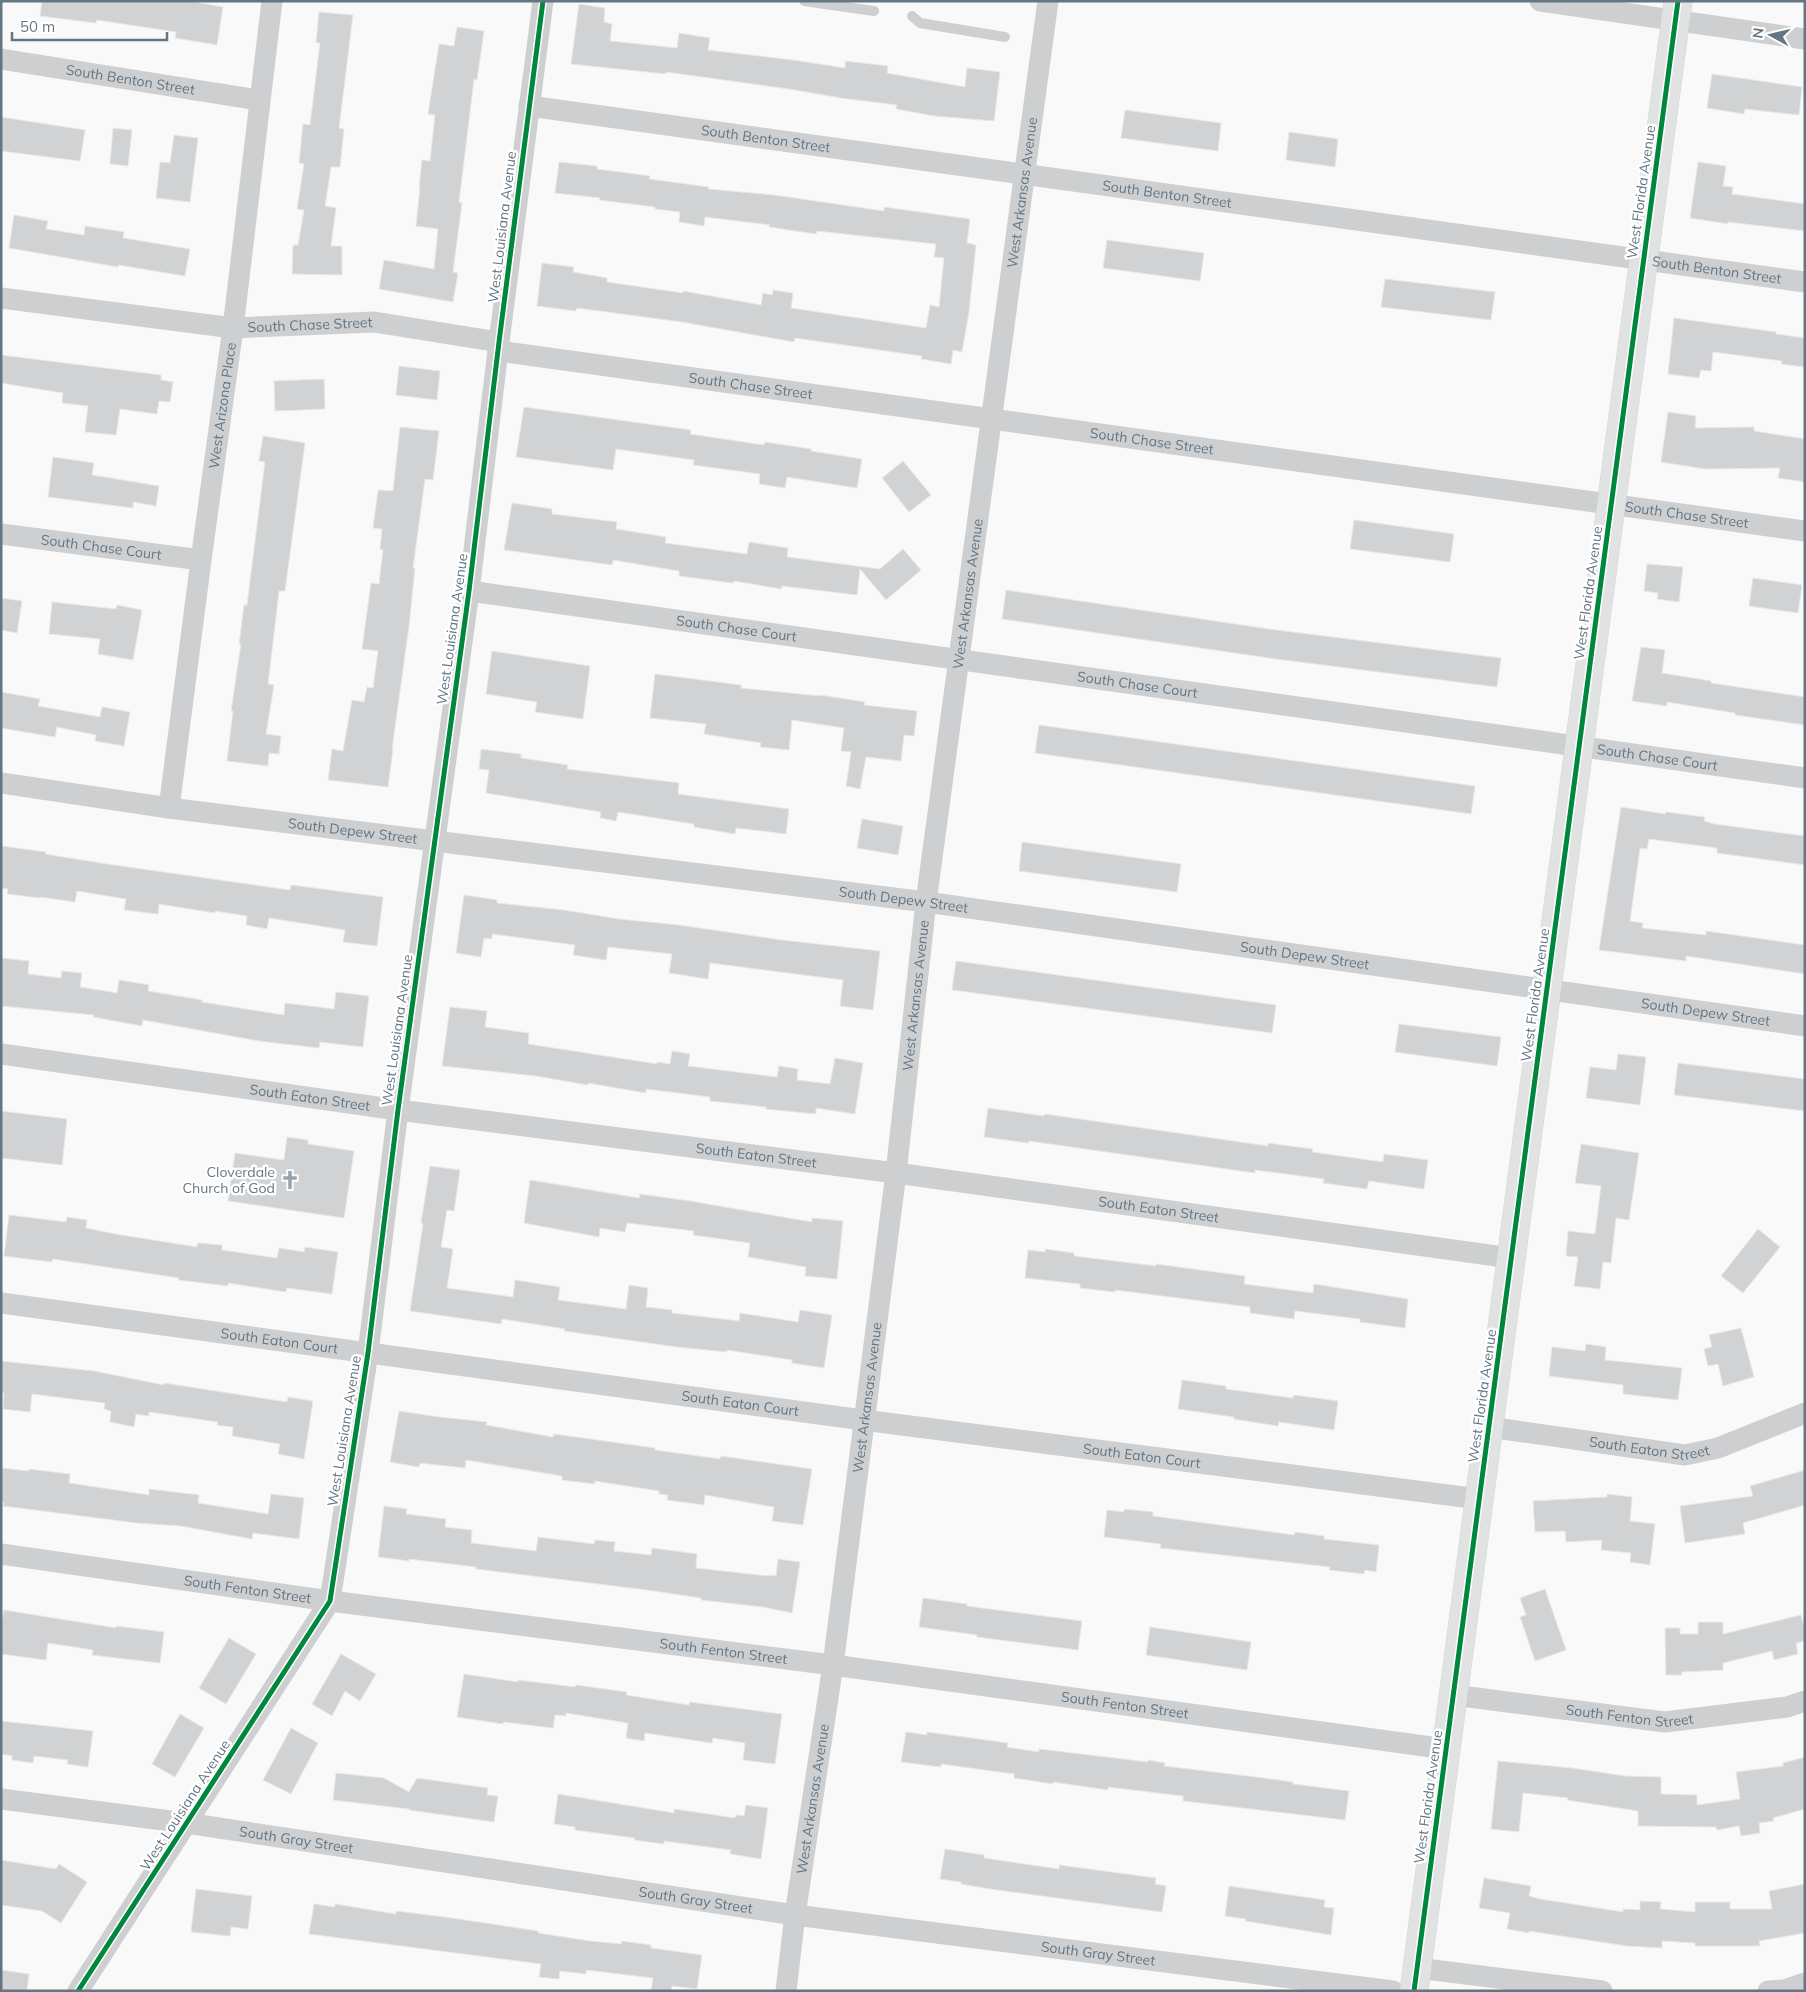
<svg xmlns="http://www.w3.org/2000/svg" width="1806" height="1992" font-family="Mulish,sans-serif">
<rect width="100%" height="100%" fill="#f9f9f9"/>
<!-- building -->
<g fill="#d0d2d3" stroke="#e8e8e8">
<polygon points="42,1 189,1 223,7 217,45 175,38 176,32 97,20 96,23 40,16"/>
<polygon points="579,4 605,8 604,22 612,24 610,41 677,48 679,33 710,38 708,50 793,60 845,68 845,61 888,66 887,73 965,87 967,68 1000,72 994,121 934,116 896,109 897,105 841,98 789,89 666,72 666,74 571,64"/>
<polygon points="319,12 353,15 339,128 344,129 340,167 331,167 325,206 336,208 331,246 342,246 342,275 292,274 293,245 298,245 304,210 297,209 304,164 299,163 303,124 310,125 320,43 316,43"/>
<polygon points="457,27 484,31 477,80 474,79 459,202 462,203 453,272 458,273 453,302 379,289 384,260 434,269 438,229 416,226 420,187 419,187 422,160 430,161 435,115 428,114 439,44 454,46"/>
<polygon points="1712,74 1802,87 1799,115 1745,109 1744,114 1707,108"/>
<polygon points="1125,110 1221,123 1218,151 1121,138"/>
<polygon points="1,117 85,130 80,161 1,151"/>
<polygon points="113,128 132,130 128,166 110,164"/>
<polygon points="1289,132 1338,139 1335,167 1286,160"/>
<polygon points="174,135 198,138 190,202 156,198 160,162 170,163"/>
<polygon points="559,162 597,166 597,169 650,176 649,179 709,187 708,189 774,195 884,211 884,207 970,219 967,243 976,245 969,312 962,352 953,350 951,364 921,359 922,356 795,338 794,342 682,322 577,308 576,311 537,306 542,263 574,267 573,272 607,278 607,282 683,293 683,291 761,305 763,293 772,295 773,290 793,293 791,308 926,328 930,305 939,307 944,258 934,257 936,244 817,231 816,234 769,227 770,225 705,217 704,226 679,222 680,212 655,209 655,207 599,200 600,198 555,193"/>
<polygon points="1698,162 1726,166 1723,186 1733,187 1732,194 1805,204 1805,231 1728,222 1728,224 1690,218"/>
<polygon points="14,215 48,221 46,229 84,235 85,226 124,232 123,238 190,249 185,276 119,265 118,267 9,248"/>
<polygon points="1107,240 1204,253 1200,281 1103,268"/>
<polygon points="1385,279 1495,292 1491,320 1381,307"/>
<polygon points="1674,318 1776,332 1776,334 1805,338 1805,367 1781,364 1782,361 1713,352 1711,371 1701,370 1699,378 1668,374"/>
<polygon points="1,355 161,375 161,380 173,382 170,402 159,401 157,414 120,409 116,435 85,432 88,406 62,403 63,393 1,383"/>
<polygon points="399,366 440,371 437,400 396,395"/>
<polygon points="324,379 325,409 275,411 274,381"/>
<polygon points="524,407 691,430 690,434 764,445 765,442 811,449 811,451 862,459 857,488 787,477 785,488 759,484 760,474 693,465 694,460 616,449 613,470 516,457"/>
<polygon points="1668,412 1696,416 1695,428 1754,427 1754,431 1805,439 1805,482 1778,478 1780,468 1705,469 1661,462"/>
<polygon points="400,427 439,431 433,480 425,479 413,568 415,568 409,626 392,749 393,749 388,787 328,780 332,749 343,751 352,700 364,702 367,687 373,688 378,651 362,649 371,583 379,584 383,550 380,549 382,529 373,528 378,490 393,491"/>
<polygon points="263,436 305,443 285,591 279,591 268,684 274,685 266,734 281,736 279,754 269,753 268,766 227,761 233,711 231,711 241,644 239,644 244,605 247,605 265,462 259,461"/>
<polygon points="53,457 94,463 92,475 159,486 156,506 133,502 133,508 48,497"/>
<polygon points="903,461 931,495 909,512 882,478"/>
<polygon points="512,503 552,509 552,514 617,522 616,529 666,537 665,543 747,554 749,542 788,548 787,557 880,569 903,549 921,570 886,600 860,569 857,595 782,586 781,589 734,581 733,583 679,576 679,571 613,560 612,565 504,550"/>
<polygon points="1354,520 1454,534 1450,562 1350,549"/>
<polygon points="1647,564 1683,567 1679,602 1657,599 1658,593 1644,591"/>
<polygon points="1753,578 1802,585 1798,613 1749,606"/>
<polygon points="1006,590 1269,629 1501,658 1497,687 1276,659 1002,619"/>
<polygon points="1,598 22,601 17,633 1,630"/>
<polygon points="52,602 116,609 117,605 142,610 133,660 98,654 100,639 49,634"/>
<polygon points="1641,647 1665,650 1662,673 1711,681 1711,683 1805,697 1805,725 1735,715 1735,713 1667,702 1667,706 1632,701"/>
<polygon points="492,651 590,666 583,719 535,712 537,702 486,694"/>
<polygon points="655,674 741,685 741,688 820,696 820,695 865,702 864,705 917,711 914,736 904,735 901,761 866,757 860,789 846,786 851,752 841,751 844,728 792,720 789,750 760,747 761,743 704,734 706,724 650,718"/>
<polygon points="1,692 40,699 38,706 100,717 102,707 130,712 124,746 95,741 96,735 57,727 55,737 1,728"/>
<polygon points="1039,725 1475,786 1471,814 1035,753"/>
<polygon points="481,749 521,754 521,758 568,765 567,769 679,783 678,794 789,809 786,834 736,828 735,834 694,827 694,824 618,812 616,821 600,818 601,812 486,793 489,770 479,769"/>
<polygon points="1621,807 1665,814 1666,812 1705,817 1704,821 1714,824 1805,836 1805,865 1717,853 1717,848 1649,839 1647,849 1640,848 1630,921 1643,923 1642,928 1706,935 1706,931 1805,945 1805,974 1686,956 1686,961 1599,950"/>
<polygon points="862,819 903,826 898,855 857,848"/>
<polygon points="1022,842 1181,864 1177,892 1019,871"/>
<polygon points="1,846 46,852 45,854 107,864 290,890 291,885 383,897 377,946 343,942 345,930 269,918 267,929 246,925 247,916 215,911 215,913 159,904 158,914 124,910 126,899 77,891 75,902 40,897 40,898 7,894 8,889 1,888"/>
<polygon points="464,895 497,900 497,903 564,910 619,919 679,925 782,940 880,951 873,1010 840,1006 843,980 710,963 708,979 669,973 672,954 608,947 606,960 573,955 575,945 492,934 492,939 484,938 481,957 456,953"/>
<polygon points="1,958 29,961 28,974 61,978 62,971 82,973 80,987 117,993 119,980 149,985 148,991 202,1000 202,1002 284,1015 285,1003 334,1009 336,992 369,996 363,1047 320,1042 319,1048 259,1041 143,1020 142,1026 93,1017 94,1015 1,1006"/>
<polygon points="956,961 1276,1005 1272,1033 952,990"/>
<polygon points="450,1007 487,1011 485,1027 529,1033 528,1044 657,1064 657,1062 670,1064 672,1051 690,1054 688,1066 777,1077 779,1066 798,1069 797,1080 830,1084 835,1058 863,1063 855,1114 816,1108 816,1114 766,1109 766,1107 710,1101 710,1097 646,1089 646,1093 588,1083 588,1085 536,1076 442,1066"/>
<polygon points="1399,1024 1501,1037 1497,1066 1395,1052"/>
<polygon points="1618,1054 1646,1057 1640,1105 1586,1098 1590,1067 1616,1070"/>
<polygon points="1678,1063 1805,1079 1805,1111 1674,1095"/>
<polygon points="988,1108 1044,1116 1045,1114 1268,1146 1268,1143 1313,1149 1312,1152 1383,1162 1384,1154 1428,1160 1424,1189 1369,1181 1367,1189 1323,1183 1324,1179 1255,1170 1255,1173 1029,1141 1028,1143 984,1137"/>
<polygon points="1,1111 67,1119 62,1165 1,1158"/>
<polygon points="287,1137 308,1140 308,1144 354,1151 344,1218 228,1201 235,1153 284,1160"/>
<polygon points="1581,1144 1639,1153 1629,1220 1616,1218 1611,1263 1603,1262 1600,1289 1574,1286 1578,1257 1566,1256 1568,1231 1595,1234 1601,1186 1575,1183"/>
<polygon points="430,1166 460,1170 454,1211 447,1210 441,1247 453,1249 447,1288 513,1297 515,1280 560,1287 558,1300 626,1309 629,1285 648,1288 646,1307 672,1310 672,1313 739,1321 740,1313 798,1322 800,1310 832,1315 824,1368 792,1363 792,1360 727,1350 727,1352 677,1347 564,1331 565,1329 502,1319 501,1324 410,1311 423,1224 421,1223"/>
<polygon points="530,1180 639,1198 640,1194 690,1201 812,1222 812,1218 843,1221 837,1279 805,1276 806,1267 748,1257 750,1243 693,1235 694,1231 627,1223 625,1232 600,1228 599,1237 524,1223"/>
<polygon points="9,1215 66,1222 67,1217 87,1220 86,1228 115,1234 197,1247 198,1243 222,1245 222,1250 277,1258 279,1248 304,1252 305,1247 338,1252 332,1294 287,1288 286,1292 228,1283 228,1286 178,1280 179,1278 53,1259 52,1262 4,1256"/>
<polygon points="1758,1229 1780,1247 1743,1293 1721,1276"/>
<polygon points="1045,1249 1074,1253 1074,1256 1156,1266 1156,1264 1245,1276 1244,1284 1313,1293 1314,1284 1408,1299 1405,1328 1360,1322 1360,1319 1295,1311 1294,1319 1250,1313 1250,1307 1115,1290 1115,1292 1080,1288 1080,1284 1025,1278 1028,1250 1045,1252"/>
<polygon points="1741,1328 1754,1377 1723,1386 1718,1364 1708,1366 1704,1349 1712,1347 1709,1335"/>
<polygon points="1586,1344 1606,1347 1605,1360 1682,1368 1678,1400 1623,1394 1623,1385 1549,1376 1552,1347 1585,1351"/>
<polygon points="1,1361 94,1371 164,1385 164,1383 287,1402 288,1397 313,1401 304,1459 278,1454 280,1444 232,1436 233,1427 217,1425 218,1422 149,1412 149,1416 136,1414 134,1427 110,1422 111,1411 104,1409 105,1403 32,1394 30,1412 3,1409 4,1393 1,1393"/>
<polygon points="1182,1380 1226,1386 1226,1389 1293,1398 1294,1395 1338,1401 1334,1430 1279,1422 1278,1426 1234,1419 1234,1417 1178,1409"/>
<polygon points="399,1411 439,1417 487,1422 486,1425 553,1437 554,1434 655,1448 655,1450 720,1459 721,1456 812,1469 803,1525 772,1521 774,1507 705,1495 704,1505 667,1500 668,1495 659,1494 659,1491 595,1481 595,1484 562,1480 562,1476 466,1460 465,1468 420,1463 419,1467 390,1462"/>
<polygon points="1,1468 29,1471 29,1469 70,1474 69,1483 149,1495 149,1489 199,1495 198,1503 268,1514 271,1494 304,1498 299,1539 253,1533 252,1539 181,1526 137,1523 3,1506 4,1502 1,1502"/>
<polygon points="1805,1470 1805,1505 1743,1523 1745,1534 1685,1543 1680,1506 1753,1496 1750,1486"/>
<polygon points="1607,1494 1632,1497 1630,1521 1655,1524 1650,1565 1630,1562 1631,1553 1601,1550 1602,1540 1566,1542 1565,1531 1535,1532 1533,1501 1607,1497"/>
<polygon points="384,1506 407,1509 406,1514 446,1519 445,1527 472,1530 471,1543 536,1551 538,1537 594,1544 595,1540 615,1542 614,1551 651,1555 652,1548 697,1554 696,1568 768,1576 768,1575 776,1576 778,1559 800,1562 792,1613 763,1607 701,1600 701,1598 647,1590 476,1569 476,1567 409,1559 409,1561 378,1557"/>
<polygon points="1124,1509 1153,1512 1153,1516 1294,1535 1295,1532 1324,1536 1324,1539 1379,1545 1376,1572 1365,1570 1364,1574 1329,1570 1330,1567 1160,1548 1161,1544 1104,1537 1107,1510 1124,1512"/>
<polygon points="1545,1589 1566,1650 1535,1661 1520,1617 1526,1615 1520,1598"/>
<polygon points="923,1598 967,1604 967,1606 1082,1621 1078,1650 977,1637 977,1635 919,1627"/>
<polygon points="4,1610 116,1628 116,1626 164,1632 160,1663 92,1655 93,1650 48,1643 46,1660 1,1654 1,1627"/>
<polygon points="1801,1615 1805,1630 1805,1641 1796,1643 1798,1654 1774,1660 1772,1651 1723,1663 1723,1670 1681,1672 1682,1675 1666,1675 1665,1628 1680,1628 1680,1634 1698,1634 1698,1622 1723,1622 1723,1634"/>
<polygon points="1150,1627 1251,1642 1247,1670 1146,1655"/>
<polygon points="229,1638 256,1654 226,1704 199,1688"/>
<polygon points="341,1654 376,1674 360,1701 345,1691 332,1716 312,1704"/>
<polygon points="464,1674 518,1682 518,1680 575,1687 576,1685 627,1692 626,1695 689,1705 690,1702 782,1714 775,1764 743,1760 745,1743 713,1738 712,1743 645,1733 644,1741 626,1738 628,1723 566,1713 566,1716 555,1715 553,1728 503,1722 503,1724 457,1717"/>
<polygon points="180,1714 204,1728 175,1777 152,1764"/>
<polygon points="1,1721 93,1731 88,1767 67,1764 68,1760 34,1756 33,1763 12,1760 12,1756 1,1754"/>
<polygon points="291,1728 318,1743 291,1794 263,1780"/>
<polygon points="906,1732 927,1735 927,1732 1008,1743 1007,1747 1039,1752 1039,1749 1148,1762 1148,1760 1165,1763 1164,1766 1264,1778 1293,1782 1293,1784 1349,1791 1345,1820 1183,1801 1183,1796 1108,1787 1108,1790 1053,1782 1053,1784 1014,1778 1014,1774 941,1764 941,1767 901,1762"/>
<polygon points="1805,1757 1805,1809 1773,1818 1774,1821 1759,1823 1760,1833 1741,1836 1739,1826 1717,1830 1716,1827 1638,1826 1638,1811 1567,1800 1568,1798 1523,1793 1519,1832 1491,1829 1498,1761 1572,1768 1625,1776 1661,1777 1661,1794 1697,1795 1697,1805 1740,1799 1736,1772 1783,1766 1783,1763"/>
<polygon points="336,1773 384,1778 409,1792 417,1778 488,1788 487,1795 498,1796 494,1822 409,1810 409,1809 333,1800"/>
<polygon points="558,1794 674,1813 674,1809 735,1818 736,1815 744,1816 746,1805 768,1808 761,1859 730,1854 731,1850 664,1841 664,1844 634,1840 635,1838 575,1830 575,1827 554,1824"/>
<polygon points="945,1849 984,1855 984,1858 1059,1869 1059,1865 1156,1878 1155,1884 1166,1886 1162,1912 990,1889 961,1884 961,1882 940,1879"/>
<polygon points="1,1860 56,1869 59,1864 87,1882 61,1923 42,1911 1,1905"/>
<polygon points="1484,1878 1531,1886 1529,1896 1540,1899 1623,1912 1623,1909 1640,1910 1640,1901 1661,1902 1660,1909 1695,1912 1695,1902 1730,1902 1730,1909 1772,1909 1769,1891 1805,1884 1805,1933 1759,1941 1760,1946 1695,1946 1695,1943 1662,1941 1662,1948 1627,1946 1529,1931 1529,1933 1507,1929 1510,1913 1479,1908"/>
<polygon points="1229,1886 1325,1900 1324,1907 1334,1908 1331,1935 1245,1921 1246,1919 1225,1916"/>
<polygon points="196,1889 252,1896 248,1929 231,1927 230,1936 191,1932"/>
<polygon points="314,1904 335,1907 335,1904 396,1914 396,1911 452,1918 538,1931 538,1933 590,1941 621,1944 622,1941 651,1945 651,1948 702,1955 697,1989 672,1986 671,1991 651,1991 653,1978 586,1970 586,1974 560,1971 559,1979 539,1977 541,1964 309,1934"/>
<polygon points="1,1970 29,1974 27,1991 1,1991"/>
</g>
<g fill="none" stroke-linecap="round" stroke-linejoin="round">
<!-- secondary casing -->
<g stroke="#d5d6d7" stroke-width="29">
<polyline id="secondary" points="1414,1991 1678,1"/>
</g>
<!-- lane -->
<g stroke="#cecfd0" stroke-width="10">
<polyline points="804,1 874,11"/>
<polyline points="912,16 920,23 1005,37"/>
</g>
<!-- street -->
<g stroke="#cecfd0" stroke-width="21">
<polyline points="1540,1 1805,39"/>
<path id="s1" d="M1,59L259,100"/>
<path id="s2" d="M529,106L1805,282"/>
<path id="s3" d="M1,298L233,328L374,322L499,342"/>
<path id="s4" d="M498,351L1805,531"/>
<path id="s5" d="M1,534L201,560"/>
<path id="s6" d="M469,591L1805,778"/>
<path id="s7" d="M1,783L169,808L926,902L1805,1026"/>
<path id="s8" d="M169,808L201,560L233,328L272,1"/>
<path id="s9" d="M1,1054L398,1110L896,1173L1511,1258"/>
<path id="s10" d="M1,1303L863,1420L1479,1499"/>
<path id="s11" d="M1489,1427L1685,1455L1718,1448L1805,1413"/>
<path id="s12" d="M1,1554L330,1601L833,1665L1446,1749"/>
<path id="s13" d="M1453,1695L1665,1722L1787,1707L1805,1701"/>
<path id="s14" d="M1,1799L186,1823L795,1915L1393,1991"/>
<polyline points="1417,1968 1602,1991"/>
<polyline points="78,1991 330,1601 368,1353 398,1110 469,591 499,342 543,1"/>
<path id="s15" d="M786,1991L795,1915L833,1665L896,1173L926,902L1048,1"/>
<polyline points="1768,1991 1784,1990 1805,1983"/>
</g>
<!-- secondary -->
<use href="#secondary" stroke="#e1e2e2" stroke-width="28"/>
<!-- cycleway casing -->
<g stroke="#fff" stroke-width="8">
<g id="cycleway">
<polyline points="78,1991 330,1601 368,1353 398,1110 469,591 499,342 543,1"/>
<polyline points="1414,1991 1678,1"/>
</g>
</g>
<!-- cycleway -->
<use href="#cycleway" stroke="#00873e" stroke-width="5"/>
</g>
<!-- icons -->
<defs>
<g id="church-bare" transform="scale(1.5)"><path d="M-1.2-6h2.4v3.5h3.3v2.4h-3.3V6h-2.4V-.1h-3.3v-2.4h3.3Z" fill="#99a4ac" stroke="#fff" stroke-width="2.5" paint-order="stroke"/></g>
</defs>
<g fill-rule="evenodd">
<use href="#church-bare" x="290" y="1180"/>
</g>
<g text-anchor="middle" stroke-width="5" stroke-linejoin="round" paint-order="stroke">
<!-- street labels -->
<g font-size="14" fill="#657683" stroke="#fff">
<text dy="5" stroke="none"><textPath href="#s1" startOffset="131">South Benton Street</textPath></text>
<text dy="5" stroke="none"><textPath href="#s2" startOffset="239">South Benton Street</textPath></text>
<text transform="translate(1641 192) rotate(-82)" y="5">West Florida Avenue</text>
<text dy="5" stroke="none"><textPath href="#s15" startOffset="1814">West Arkansas Avenue</textPath></text>
<text dy="5" stroke="none"><textPath href="#s2" startOffset="644">South Benton Street</textPath></text>
<text transform="translate(502 227) rotate(-83)" y="5">West Louisiana Avenue</text>
<text dy="5" stroke="none"><textPath href="#s2" startOffset="1199">South Benton Street</textPath></text>
<text dy="5" stroke="none"><textPath href="#s3" startOffset="311">South Chase Street</textPath></text>
<text dy="5" stroke="none"><textPath href="#s4" startOffset="255">South Chase Street</textPath></text>
<text dy="5" stroke="none"><textPath href="#s8" startOffset="406">West Arizona Place</textPath></text>
<text dy="5" stroke="none"><textPath href="#s4" startOffset="660">South Chase Street</textPath></text>
<text dy="5" stroke="none"><textPath href="#s4" startOffset="1200">South Chase Street</textPath></text>
<text dy="5" stroke="none"><textPath href="#s5" startOffset="101">South Chase Court</textPath></text>
<text transform="translate(1588 593) rotate(-82)" y="5">West Florida Avenue</text>
<text dy="5" stroke="none"><textPath href="#s15" startOffset="1409">West Arkansas Avenue</textPath></text>
<text dy="5" stroke="none"><textPath href="#s6" startOffset="270">South Chase Court</textPath></text>
<text transform="translate(452 629) rotate(-82)" y="5">West Louisiana Avenue</text>
<text dy="5" stroke="none"><textPath href="#s6" startOffset="675">South Chase Court</textPath></text>
<text dy="5" stroke="none"><textPath href="#s6" startOffset="1200">South Chase Court</textPath></text>
<text dy="5" stroke="none"><textPath href="#s7" startOffset="355">South Depew Street</textPath></text>
<text dy="5" stroke="none"><textPath href="#s7" startOffset="910">South Depew Street</textPath></text>
<text dy="5" stroke="none"><textPath href="#s7" startOffset="1315">South Depew Street</textPath></text>
<text transform="translate(1535 995) rotate(-82)" y="5">West Florida Avenue</text>
<text dy="5" stroke="none"><textPath href="#s15" startOffset="1004">West Arkansas Avenue</textPath></text>
<text dy="5" stroke="none"><textPath href="#s7" startOffset="1720">South Depew Street</textPath></text>
<text transform="translate(397 1030) rotate(-82)" y="5">West Louisiana Avenue</text>
<text dy="5" stroke="none"><textPath href="#s9" startOffset="312">South Eaton Street</textPath></text>
<text dy="5" stroke="none"><textPath href="#s9" startOffset="762">South Eaton Street</textPath></text>
<text dy="5" stroke="none"><textPath href="#s9" startOffset="1168">South Eaton Street</textPath></text>
<text dy="5" stroke="none"><textPath href="#s10" startOffset="281">South Eaton Court</textPath></text>
<text transform="translate(1482 1396) rotate(-82)" y="5">West Florida Avenue</text>
<text dy="5" stroke="none"><textPath href="#s15" startOffset="599">West Arkansas Avenue</textPath></text>
<text dy="5" stroke="none"><textPath href="#s10" startOffset="746">South Eaton Court</textPath></text>
<text transform="translate(344 1431) rotate(-81)" y="5">West Louisiana Avenue</text>
<text dy="5" stroke="none"><textPath href="#s11" startOffset="162">South Eaton Street</textPath></text>
<text dy="5" stroke="none"><textPath href="#s10" startOffset="1151">South Eaton Court</textPath></text>
<text dy="5" stroke="none"><textPath href="#s12" startOffset="249">South Fenton Street</textPath></text>
<text dy="5" stroke="none"><textPath href="#s12" startOffset="729">South Fenton Street</textPath></text>
<text dy="5" stroke="none"><textPath href="#s12" startOffset="1134">South Fenton Street</textPath></text>
<text dy="5" stroke="none"><textPath href="#s13" startOffset="178">South Fenton Street</textPath></text>
<text transform="translate(1428 1797) rotate(-82)" y="5">West Florida Avenue</text>
<text dy="5" stroke="none"><textPath href="#s15" startOffset="194">West Arkansas Avenue</textPath></text>
<text transform="translate(185 1805) rotate(-57)" y="5">West Louisiana Avenue</text>
<text dy="5" stroke="none"><textPath href="#s14" startOffset="298">South Gray Street</textPath></text>
<text dy="5" stroke="none"><textPath href="#s14" startOffset="702">South Gray Street</textPath></text>
<text dy="5" stroke="none"><textPath href="#s14" startOffset="1108">South Gray Street</textPath></text>
</g>
<!-- poi labels -->
<g font-size="14" fill="#657683" stroke="#fff" text-anchor="end">
<text x="275" y="1177">Cloverdale<tspan x="275" dy="16">Church of God</tspan></text>
</g>
</g>
<!-- border -->
<rect width="1806" height="1992" fill="none" stroke="#657683" stroke-width="5"/>
<!-- north arrow -->
<g transform="translate(1771 35) rotate(278)" stroke="#ffffff" stroke-width="4" paint-order="stroke">
<path d="M0-4L9 19L0 12L-9 19Z" fill="#657683"/>
<text y="-8" font-size="14" font-weight="bold" text-anchor="middle" fill="#657683">N</text>
</g>
<!-- scale -->
<path d="M12 32v8h155v-8" fill="none" stroke="#657683" stroke-width="2.5"/>
<text x="20" y="32" font-size="15" fill="#657683" stroke="#ffffff" stroke-width="4" paint-order="stroke">50 m</text>
</svg>
